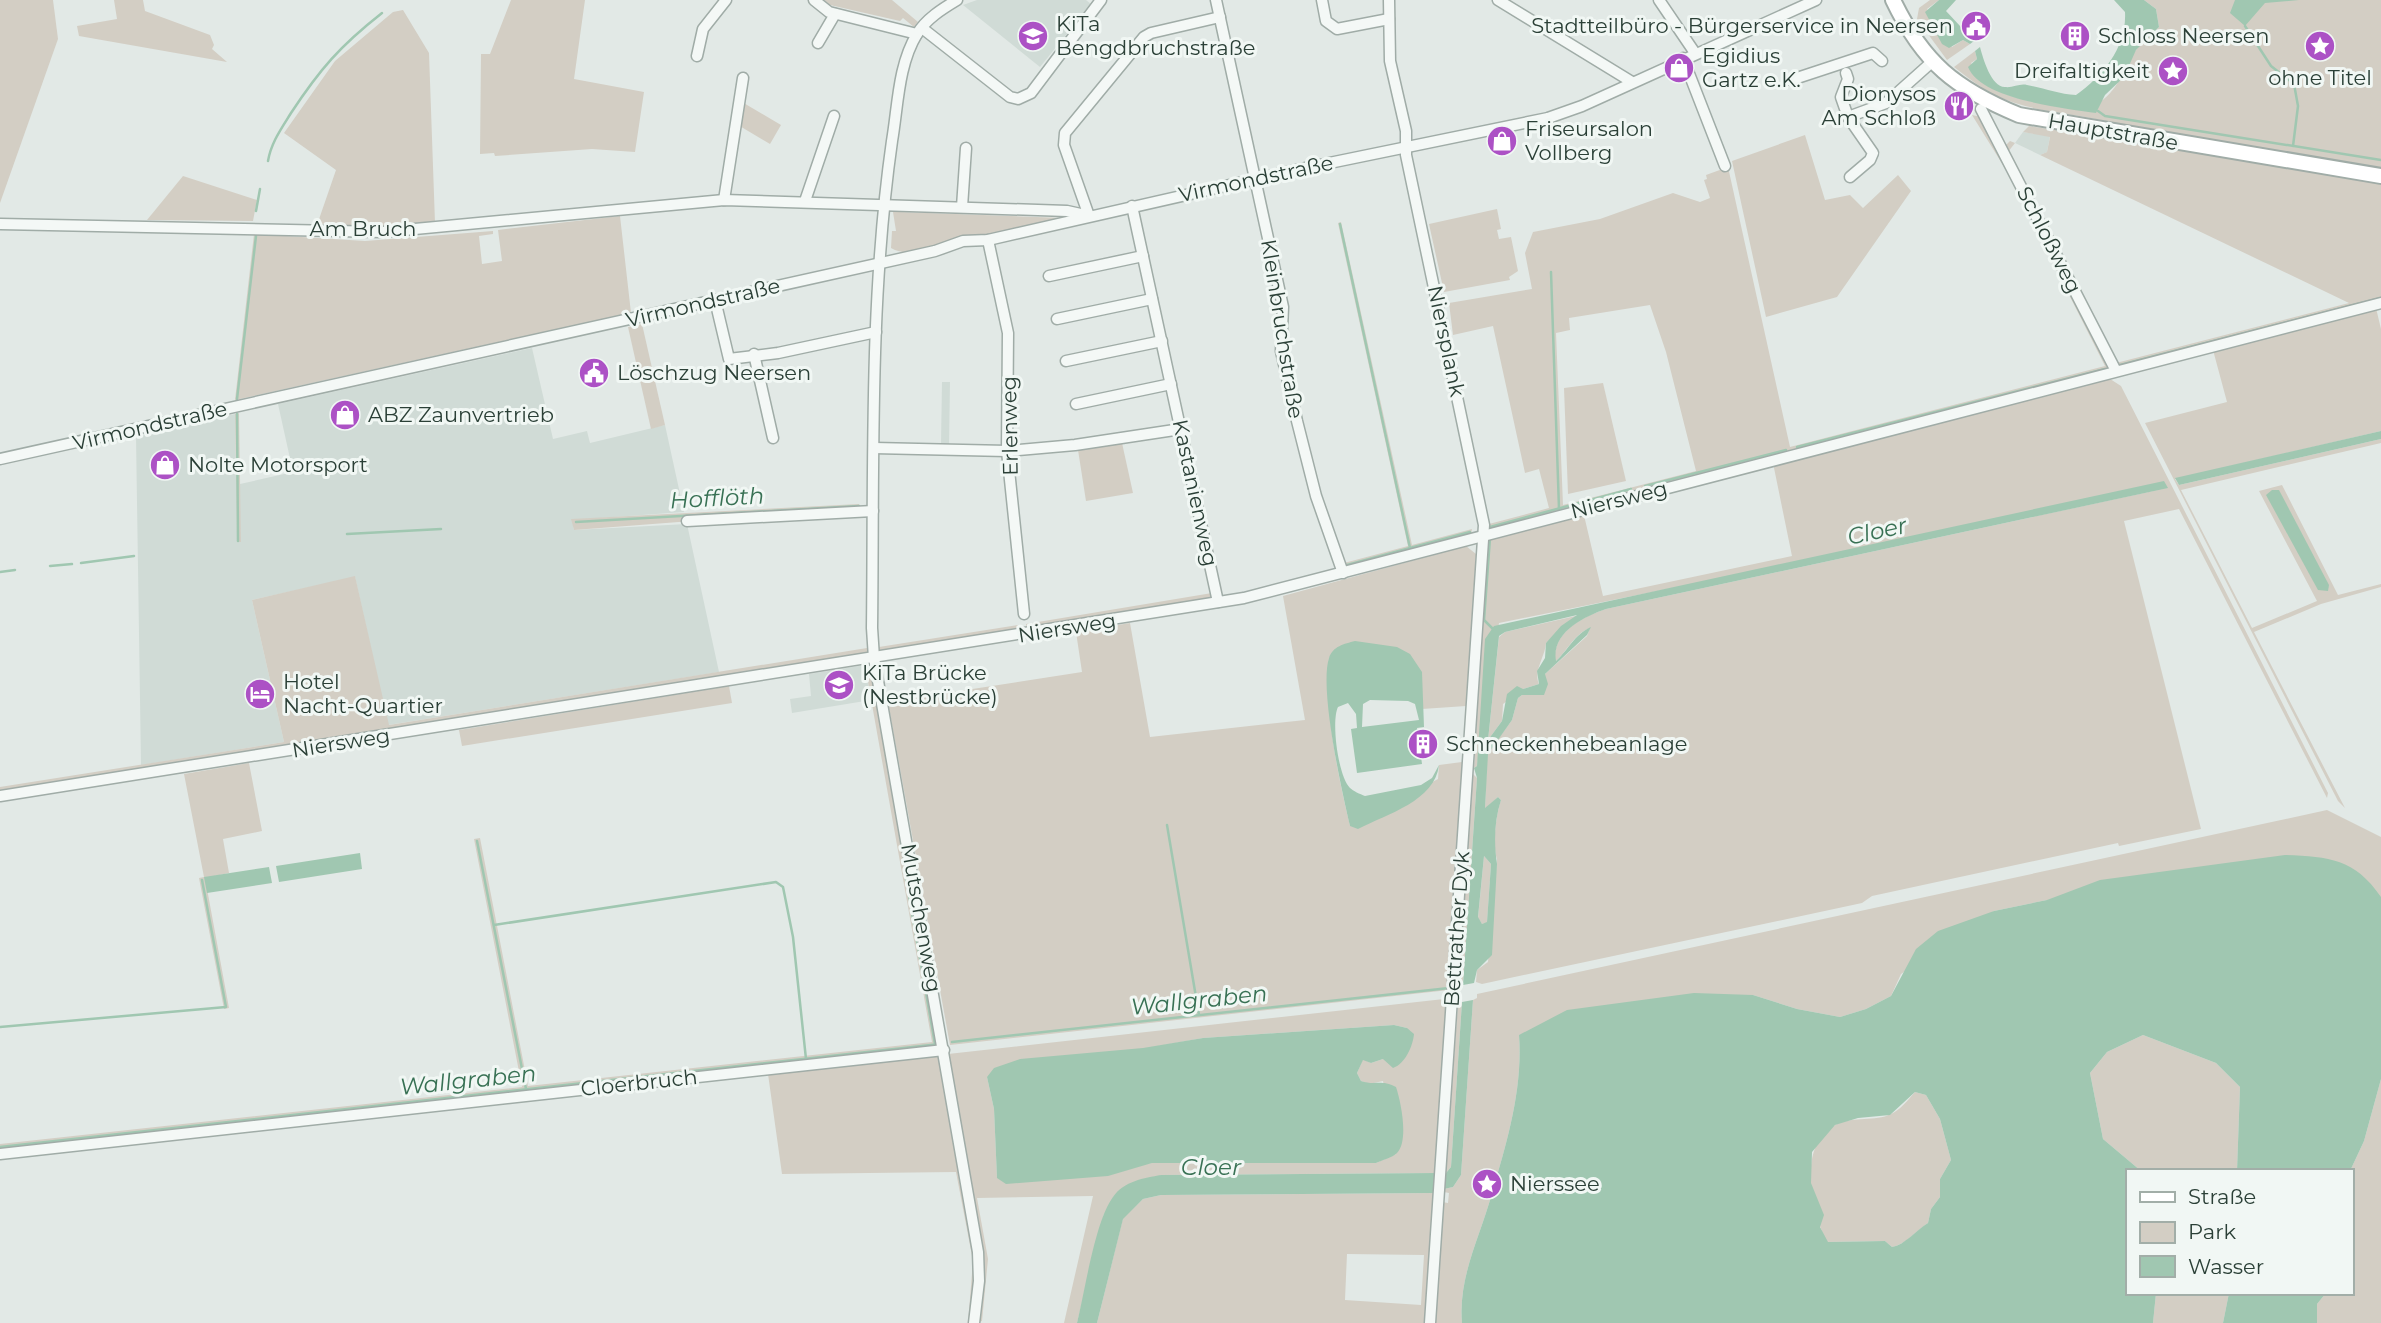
<svg xmlns="http://www.w3.org/2000/svg" width="2381" height="1323" font-family="Montserrat,sans-serif">
<rect width="100%" height="100%" fill="#e2e9e6"/>
<!-- built -->
<g fill="#d0dbd6">
<polygon points="977,0 1086,0 1091,4 1040,67 963,5"/>
<polygon points="2023,132 2050,136 2047,152 2040,155 2015,143"/>
<polygon points="532,348 553,439 587,431 590,443 665,425 684,512 572,520 574,530 687,524 719,672 388,725 355,577 252,600 284,742 141,765 136,436 235,414 237,541 240,542 240,484 293,472 278,404"/>
<polygon points="942,382 950,382 949,445 941,444"/>
<polygon points="865,665 871,700 792,713 790,699 811,696 809,674"/>
</g>
<!-- green -->
<g fill="#d3cec4" fill-rule="evenodd">
<polygon points="0,0 53,0 58,39 0,203"/>
<polygon points="114,0 143,0 145,11 210,35 214,45 212,49 227,62 79,36 77,26 117,19"/>
<polygon points="511,0 585,0 574,79 644,92 635,152 592,149 495,156 494,153 480,154 481,54 490,54"/>
<polygon points="824,0 892,0 918,22 914,27 903,18 900,21 830,5"/>
<polygon points="1930,0 1939,0 1927,9 1952,47 1963,40 1970,44 1947,60 1917,19 1919,8"/>
<path d="M2144,0H2381V169L2138,132C2101,114 2055,116 2015,103C1992,96 1973,82 1954,67L1975,51L1977,59L1971,63C1977,71 1983,82 1991,87C2010,100 2081,115 2100,102C2121,87 2123,68 2136,50C2142,41 2152,34 2159,27L2156,9Z"/>
<polygon points="403,10 429,53 435,223 366,227 317,225 336,170 284,133 335,61 393,12"/>
<polygon points="742,102 781,125 770,144 738,125"/>
<path d="M1972,115L1981,117L2106,358L2108,370L1489,530V524L1549,508L1539,469L1525,473L1493,326L1453,335L1449,303L1532,289L1525,253L1533,232L1600,219L1673,193L1700,202L1710,198L1704,180L1707,179L1706,175L1728,167L1790,447L2105,366L2006,170ZM1650,305L1666,352L1696,471L1563,505L1556,333L1570,330L1569,318Z"/>
<polygon points="2029,126 2381,180 2381,300 2118,368 2006,151 2006,145 2010,141 2015,143 2008,152 2116,363 2349,303 2040,155 2047,152 2050,137 2023,132"/>
<polygon points="1805,135 1825,200 1850,195 1863,208 1898,175 1911,191 1837,297 1766,317 1732,161"/>
<polygon points="183,176 257,200 253,221 147,220"/>
<polygon points="1497,209 1501,229 1497,230 1499,239 1511,237 1518,271 1509,277 1510,280 1444,292 1429,224"/>
<path d="M893,212H899L1063,218L980,236C950,233 917,263 891,248L892,231H896Z"/>
<polygon points="620,216 631,313 235,400 254,234 365,241 493,231 493,234 479,236 482,264 502,261 498,230"/>
<polygon points="1341,222 1412,545 1472,529 1471,534 1346,568 1344,563 1408,546 1338,223"/>
<polygon points="2376,308 2381,329 2381,431 2175,479 2179,485 2381,439 2381,443 2181,490 2252,628 2317,601 2259,491 2282,485 2338,595 2381,584 2381,587 2321,604 2254,632 2345,808 2338,801 2145,423 2227,402 2213,350"/>
<polygon points="642,324 665,425 651,429 628,327"/>
<path d="M2107,377L2121,386L2328,793L2327,798L2179,509L2124,521L2201,829L2119,846L2118,843L1872,896L1862,903L1482,984L1476,982L1477,970L1488,962L1497,859C1492,846 1496,814 1501,800L1498,797L1485,809L1487,754L1512,720L1518,698L1522,695L1544,694L1545,674L1587,636L1590,628C1574,634 1568,650 1555,662C1552,632 1582,617 1606,609L2167,488L1499,623L1477,766L1474,768L1488,536L1583,511L1603,596L1792,556L1773,463Z"/>
<polygon points="1603,383 1626,481 1568,494 1564,388"/>
<polygon points="239,413 241,542 237,542 235,414"/>
<polygon points="1122,443 1133,493 1086,501 1078,450"/>
<polygon points="859,504 860,508 574,530 571,519"/>
<path d="M1466,546L1476,554L1466,706L1422,709V705L1329,657C1325,714 1337,771 1350,826L1438,779L1439,765L1462,762L1449,990L950,1045L888,702L1082,672L1076,632L1130,623L1150,737L1305,720L1283,596Z"/>
<polygon points="355,576 389,725 867,648 868,654 0,793 0,787 284,742 252,600"/>
<polygon points="1212,593 1211,598 1027,629 1026,624"/>
<path d="M1580,615L1546,643C1545,657 1533,671 1539,684L1523,689L1503,704L1502,721L1488,740L1499,637L1505,632Z"/>
<polygon points="1018,625 1019,630 880,652 879,647"/>
<polygon points="870,664 939,1047 0,1150 0,1144 522,1087 474,839 480,838 528,1086 932,1042 865,665"/>
<polygon points="729,686 732,703 462,746 459,730"/>
<polygon points="249,763 262,831 223,839 229,873 205,878 229,1008 224,1009 199,878 204,877 184,774"/>
<polygon points="1473,774 1477,778 1463,985 1459,986"/>
<path d="M2327,810L2381,837V897L2047,900L1994,911L1901,974L1891,996L1866,1009L1840,1017L1797,1009L1753,995L1519,1035C1523,1089 1507,1142 1492,1193C1480,1238 1458,1276 1462,1323H1433L1442,1202L1448,1203L1449,1193L1444,1192V1189L1453,1187L1461,1175L1473,1000L1477,998V994Z"/>
<polygon points="1484,856 1491,864 1487,923 1482,924 1478,918"/>
<path d="M1444,999L1448,1003L1436,1173L1161,1175L1104,1214L1077,1323H1064L1093,1196L977,1198L988,1259L982,1321L975,1323L981,1288L948,1054ZM1394,1025L1407,1028L1383,1059L1371,1063L1363,1059L1357,1073L1361,1081L1369,1084L1383,1081L1396,1154L1376,1163H1152L997,1178L994,1109L987,1077L1203,1038Z"/>
<polygon points="1462,1002 1451,1167 1446,1173 1458,1003"/>
<polygon points="2143,1035 2216,1063 2240,1087 2237,1171 2141,1171 2103,1139 2090,1073 2107,1052"/>
<polygon points="943,1054 978,1262 972,1323 968,1323 973,1261 956,1172 782,1174 768,1074"/>
<polygon points="2381,1079 2381,1323 2317,1323 2317,1304 2326,1293 2351,1293 2350,1171 2364,1141"/>
<path d="M1915,1092L1926,1095L1940,1119L1951,1160L1940,1179V1197L1931,1209L1928,1223C1916,1231 1905,1245 1892,1247L1885,1241L1827,1242C1811,1210 1796,1144 1837,1124C1854,1116 1875,1122 1891,1114C1900,1110 1908,1100 1915,1092Z"/>
<path d="M1433,1193L1435,1201L1426,1323H1097L1123,1218L1143,1199L1161,1195ZM1347,1254L1424,1255L1421,1305L1345,1300Z"/>
<polygon points="2156,1293 2229,1293 2223,1323 2153,1323"/>
</g>
<!-- water -->
<g fill="#a0c7b1" fill-rule="evenodd">
<polygon points="1939,0 1956,0 1946,11 1974,41 1970,44 1963,40 1949,48 1942,44 1925,12"/>
<path d="M2114,0H2144L2156,9L2159,27L2136,50L2124,77L2105,95L2096,113C2065,108 1981,100 1968,67L1977,59L1975,51L1980,47C1983,58 1991,87 2005,87C2013,88 2020,83 2027,85C2044,88 2058,94 2076,95C2103,76 2127,47 2125,12Z"/>
<polygon points="2235,0 2299,0 2265,3 2245,26 2230,13"/>
<polygon points="2381,431 2381,439 2179,485 2175,478"/>
<path d="M2164,481L2168,488L1606,609C1583,617 1551,633 1556,661C1569,649 1574,635 1591,627L1587,635L1545,674L1548,684L1544,695H1522L1518,698L1512,720L1488,754L1485,808L1498,797L1501,800C1494,821 1494,844 1497,864L1492,955L1477,970L1474,983L1463,985L1477,778L1474,768L1477,766L1485,639L1494,626ZM1577,615L1561,626L1546,643L1545,658L1537,671L1539,684L1523,689L1517,686L1507,694L1502,721L1488,740L1499,636L1505,632ZM1484,856L1491,864L1487,922L1482,924L1478,917Z"/>
<polygon points="2272,490 2279,490 2329,585 2328,591 2318,590 2266,495"/>
<path d="M1355,641L1397,647L1410,654L1422,672L1424,727L1417,728L1422,764L1357,773L1351,729L1357,728L1356,714L1348,703L1338,707C1331,721 1338,776 1350,788C1353,791 1360,794 1365,796L1421,785L1432,778L1439,765C1435,801 1387,814 1358,829L1350,826C1342,792 1319,689 1329,658C1333,646 1344,644 1355,641ZM1370,700L1408,701L1415,704L1419,720L1362,727L1363,704Z"/>
<polygon points="360,853 362,869 279,882 276,866"/>
<path d="M2285,855C2329,857 2354,858 2381,897V1079L2364,1141L2350,1171H2237L2240,1087L2216,1063L2143,1035L2107,1052L2090,1073L2103,1139L2141,1171H2127V1293H2156L2153,1323H1462C1458,1276 1480,1238 1492,1193C1507,1142 1523,1089 1519,1035L1567,1010L1694,993L1753,995L1797,1009L1840,1017L1866,1009L1891,996L1916,949L1938,931L1994,911L2047,900L2100,880ZM1915,1092L1926,1095L1940,1119L1951,1160L1940,1179V1197L1931,1209L1928,1223C1916,1230 1905,1245 1892,1247L1885,1241L1828,1242L1820,1227L1824,1215L1811,1183L1812,1152L1835,1125L1858,1118L1890,1115Z"/>
<polygon points="269,867 272,883 207,893 204,877"/>
<polygon points="1473,1000 1461,1175 1453,1187 1444,1189 1446,1173 1451,1167 1462,1002"/>
<path d="M1394,1025L1407,1028L1414,1034C1413,1046 1405,1064 1393,1068L1383,1059L1371,1063L1363,1060L1357,1073L1361,1081C1375,1086 1380,1079 1396,1087C1401,1102 1409,1141 1397,1153C1392,1158 1382,1160 1376,1163H1152L1108,1176L1006,1184L997,1178L994,1109L987,1077L994,1068L1020,1059L1143,1048L1203,1038Z"/>
<path d="M1436,1173L1433,1193L1161,1195L1143,1199L1123,1219L1097,1323H1077C1085,1291 1095,1221 1113,1197C1124,1181 1144,1178 1161,1175Z"/>
<polygon points="2229,1293 2326,1293 2317,1304 2317,1323 2223,1323"/>
</g>
<g fill="none" stroke-linecap="round" stroke-linejoin="round">
<!-- stream -->
<g stroke="#a0c7b1" stroke-width="2.5">
<polyline points="2245,26 2271,66 2294,84 2298,106 2293,146"/>
<polyline points="2098,111 2105,116 2381,160"/>
<path d="M268,161C271,143 281,129 291,113C320,69 340,46 382,13"/>
<polyline points="256,211 260,189"/>
<polyline points="1340,224 1410,548 1470,532"/>
<polyline points="1551,272 1559,509"/>
<polyline points="2120,365 2381,298"/>
<polyline points="237,399 256,236"/>
<polyline points="237,414 238,541"/>
<polyline points="1797,447 2105,369"/>
<polyline points="1645,486 1786,450"/>
<polyline points="576,522 859,506"/>
<polyline points="1490,527 1631,489"/>
<polyline points="347,534 441,529"/>
<polyline points="1490,538 1484,620 1493,629"/>
<polyline points="81,563 134,556"/>
<polyline points="1347,565 1410,548"/>
<polyline points="50,566 72,564"/>
<polyline points="0,572 15,570"/>
<polyline points="1167,825 1199,1015"/>
<polyline points="477,841 526,1089"/>
<polyline points="905,873 935,1044"/>
<polyline points="494,925 776,882 783,887 793,937 806,1059"/>
<polyline points="0,1027 226,1007 202,880"/>
<polyline points="952,1042 1449,988"/>
<polyline points="0,1147 940,1044"/>
</g>
<!-- street casing -->
<g stroke="#a0aca7" stroke-width="13">
<g id="street">
<polyline points="814,0 829,12 917,34"/>
<path d="M957,0C942,9 926,19 917,34C898,65 898,106 892,141C869,302 874,466 872,628L874,658L978,1252L979,1281L974,1323"/>
<polyline points="1216,0 1283,307 1281,351 1297,421 1316,496 1343,573"/>
<polyline points="1322,0 1326,21 1337,29 1389,19"/>
<polyline points="1389,0 1390,61 1406,131 1406,155 1484,525 1430,1323"/>
<polyline points="1498,0 1632,82"/>
<polyline points="1659,0 1695,53"/>
<polyline points="922,28 1010,97 1018,99 1031,93 1101,0"/>
<polyline points="818,43 835,14"/>
<polyline points="697,56 703,29 726,0"/>
<polyline points="1683,58 1725,166"/>
<polyline points="1846,73 1848,79 1841,97 1848,117"/>
<polyline points="1791,80 1873,53 1882,61"/>
<polyline points="1981,109 2116,371"/>
<polyline points="1850,177 1870,160 1873,153 1848,117 1886,103 1933,61"/>
<polyline points="724,200 743,78"/>
<polyline points="805,201 834,116"/>
<polyline points="1132,206 1218,602"/>
<polyline points="962,207 966,148"/>
<polyline points="1089,216 1064,145 1065,133 1144,37 1151,33 1220,17"/>
<polyline points="0,224 383,232 724,200 1067,211 1085,215"/>
<polyline points="988,240 1008,333 1007,451 1024,614"/>
<polyline points="1049,276 1143,256"/>
<polyline points="715,300 729,359 778,353 876,332"/>
<polyline points="1057,319 1152,299"/>
<polyline points="754,354 773,438"/>
<polyline points="1066,361 1162,341"/>
<polyline points="1076,404 1171,384"/>
<polyline points="874,448 1007,451 1075,445 1181,429"/>
<polyline points="0,459 935,251 963,241 988,240 1305,168 1548,118 1582,106 1816,0"/>
<polyline points="687,521 873,511"/>
<polyline points="0,796 1244,598 2381,303"/>
<polyline points="0,1154 944,1050"/>
</g>
</g>
<!-- secondary casing -->
<g stroke="#a0aca7" stroke-width="18">
<path id="secondary" d="M1893,0C1923,63 1956,89 2019,115L2381,176"/>
</g>
<!-- street -->
<use href="#street" stroke="#f4f8f6" stroke-width="10"/>
<!-- secondary -->
<use href="#secondary" stroke="#fff" stroke-width="14"/>
</g>
<!-- icons -->
<defs>
<g id="civic-disc" transform="scale(1.575)"><circle r="9.5" fill="#ac51c5" stroke="#f1f7f4"/><path d="M-.6-6.5H3V-4.5H.6V-3L4-1V1h2V6H-6V1h2V-1L-.6-3ZM-1.2 2.5V6h2.4V2.5Z" fill="#fff"/></g>
<g id="school-disc" transform="scale(1.575)"><circle r="9.5" fill="#ac51c5" stroke="#f1f7f4"/><path d="M0-5L7-2L0 1L-7-2ZM-4 1L0 2.5L4 1V4Q0 6-4 4Z" fill="#fff"/></g>
<g id="building-disc" transform="scale(1.575)"><circle r="9.5" fill="#ac51c5" stroke="#f1f7f4"/><path d="M-4-6H4V6H1V3H-1V6H-4ZM-2.5-4.3h1.7v1.8h-1.7ZM.8-4.3h1.7v1.8H.8ZM-2.5-1h1.7V.8h-1.7ZM.8-1h1.7V.8H.8Z" fill="#fff"/></g>
<g id="sight-disc" transform="scale(1.575)"><circle r="9.5" fill="#ac51c5" stroke="#f1f7f4"/><path d="M0-6L1.8-2.2L6-1.7L2.9 1.2L3.7 5.4L0 3.3L-3.7 5.4L-2.9 1.2L-6-1.7L-1.8-2.2Z" fill="#fff"/></g>
<g id="shop-disc" transform="scale(1.575)"><circle r="9.5" fill="#ac51c5" stroke="#f1f7f4"/><path d="M-5-2.5h2.3a2.7 3.5 0 0 1 5.4 0H5L5.5 6h-11ZM-1.5-2.5h3a1.5 2.3 0 0 0-3 0Z" fill="#fff"/></g>
<g id="restaurant-disc" transform="scale(1.575)"><circle r="9.5" fill="#ac51c5" stroke="#f1f7f4"/><path d="M-5-6h1v4h1v-4h1v4h1v-4h1v5L-1.5 .5V6h-2V.5L-5-1ZM5-6V6H3V1.5H1.5Q1.5-4 5-6Z" fill="#fff"/></g>
<g id="hotel-disc" transform="scale(1.575)"><circle r="9.5" fill="#ac51c5" stroke="#f1f7f4"/><path d="M-6-4.5h1.5V1H6V5H4.5V3h-9V5H-6ZM-4 0a1.8 1.8 0 1 1 3.6 0ZM.5 0V-2.5h3Q6-2.5 6 0Z" fill="#fff"/></g>
</defs>
<g fill-rule="evenodd">
<use href="#civic-disc" x="1976" y="26"/>
<use href="#school-disc" x="1033" y="36"/>
<use href="#building-disc" x="2075" y="36"/>
<use href="#sight-disc" x="2320" y="46"/>
<use href="#shop-disc" x="1679" y="68"/>
<use href="#sight-disc" x="2173" y="71"/>
<use href="#restaurant-disc" x="1959" y="106"/>
<use href="#shop-disc" x="1502" y="141"/>
<use href="#civic-disc" x="594" y="373"/>
<use href="#shop-disc" x="345" y="415"/>
<use href="#shop-disc" x="165" y="465"/>
<use href="#school-disc" x="839" y="685"/>
<use href="#hotel-disc" x="260" y="694"/>
<use href="#building-disc" x="1423" y="744"/>
<use href="#sight-disc" x="1487" y="1184"/>
</g>
<g text-anchor="middle" stroke-width="6" stroke-linejoin="round" paint-order="stroke">
<!-- poi labels -->
<g font-size="21" fill="#2b4037" stroke="#f1f7f4" text-anchor="start">
<text x="1056" y="31">KiTa<tspan x="1056" dy="24">Bengdbruchstraße</tspan></text>
<text x="1953" y="33" text-anchor="end">Stadtteilbüro - Bürgerservice in Neersen</text>
<text x="2098" y="43">Schloss Neersen</text>
<text x="1702" y="63">Egidius<tspan x="1702" dy="24">Gartz e.K.</tspan></text>
<text x="2150" y="78" text-anchor="end">Dreifaltigkeit</text>
<text x="2320" y="85" text-anchor="middle">ohne Titel</text>
<text x="1936" y="101" text-anchor="end">Dionysos<tspan x="1936" dy="24">Am Schloß</tspan></text>
<text x="1525" y="136">Friseursalon<tspan x="1525" dy="24">Vollberg</tspan></text>
<text x="617" y="380">Löschzug Neersen</text>
<text x="368" y="422">ABZ Zaunvertrieb</text>
<text x="188" y="472">Nolte Motorsport</text>
<text x="862" y="680">KiTa Brücke<tspan x="862" dy="24">(Nestbrücke)</tspan></text>
<text x="283" y="689">Hotel<tspan x="283" dy="24">Nacht-Quartier</tspan></text>
<text x="1446" y="751">Schneckenhebeanlage</text>
<text x="1510" y="1191">Nierssee</text>
</g>
<!-- street labels -->
<g font-size="21" fill="#2b4037" stroke="#f1f7f4">
<text transform="translate(2113 132) rotate(10)" y="7">Hauptstraße</text>
<text transform="translate(1256 179) rotate(-12)" y="7">Virmondstraße</text>
<text x="363" y="236">Am Bruch</text>
<text transform="translate(2049 240) rotate(63)" y="7">Schloßweg</text>
<text transform="translate(703 303) rotate(-13)" y="7">Virmondstraße</text>
<text transform="translate(1282 329) rotate(81)" y="7">Kleinbruchstraße</text>
<text transform="translate(1446 341) rotate(78)" y="7">Niersplank</text>
<text transform="translate(150 426) rotate(-13)" y="7">Virmondstraße</text>
<text transform="translate(1010 426) rotate(-91)" y="7">Erlenweg</text>
<text transform="translate(1195 493) rotate(78)" y="7">Kastanienweg</text>
<text transform="translate(1619 500) rotate(-14)" y="7">Niersweg</text>
<text transform="translate(1067 628) rotate(-9)" y="7">Niersweg</text>
<text transform="translate(341 743) rotate(-9)" y="7">Niersweg</text>
<text transform="translate(921 918) rotate(80)" y="7">Mutschenweg</text>
<text transform="translate(1457 929) rotate(-86)" y="7">Bettrather Dyk</text>
<text transform="translate(639 1083) rotate(-6)" y="7">Cloerbruch</text>
</g>
<!-- water labels -->
<g font-size="23" font-style="italic" fill="#387154" stroke="#f1f7f4">
<text transform="translate(717 498) rotate(-3)" y="8">Hofflöth</text>
<text transform="translate(1877 531) rotate(-12)" y="8">Cloer</text>
<text transform="translate(1199 1000) rotate(-6)" y="8">Wallgraben</text>
<text transform="translate(468 1080) rotate(-6)" y="8">Wallgraben</text>
<text x="1211" y="1175">Cloer</text>
</g>
</g>
<!-- legend -->
<rect x="2126" y="1169" width="228" height="126" fill="#f1f7f4" stroke="#a2aea8" stroke-width="2"/>
<rect x="2140" y="1192" width="35" height="10" fill="#ffffff" stroke="#a2aea8" stroke-width="2"/>
<text x="2188" y="1204" font-size="21" fill="#2b4037">Straße</text>
<rect x="2140" y="1222" width="35" height="21" fill="#d3cec4" stroke="#a2aea8" stroke-width="2"/>
<text x="2188" y="1239" font-size="21" fill="#2b4037">Park</text>
<rect x="2140" y="1256" width="35" height="21" fill="#a0c7b1" stroke="#a2aea8" stroke-width="2"/>
<text x="2188" y="1274" font-size="21" fill="#2b4037">Wasser</text>
</svg>
